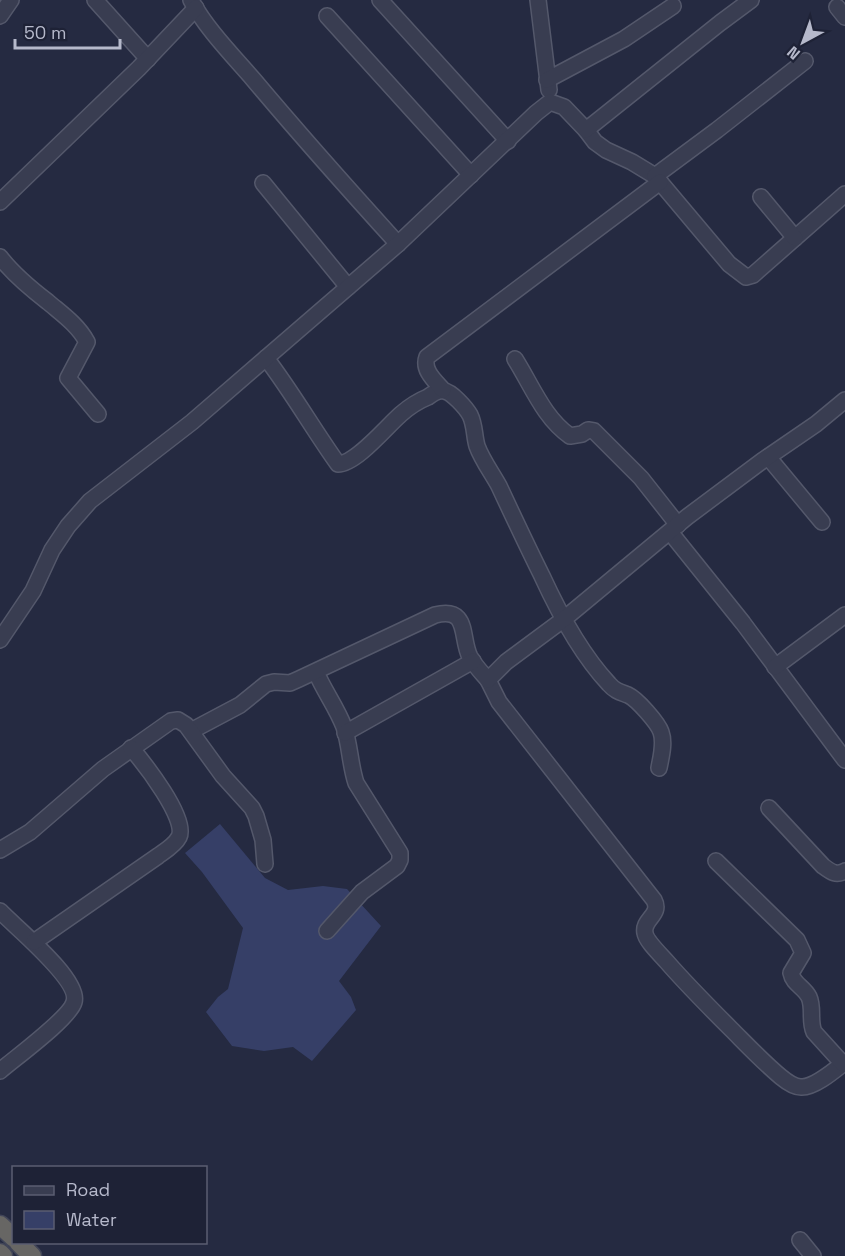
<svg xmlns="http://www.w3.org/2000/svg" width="845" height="1256" font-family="'Space Grotesk',sans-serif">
<rect width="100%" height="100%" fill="#252a41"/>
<!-- water -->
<polygon fill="#363f67" points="220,824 265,878 288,890 323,886 347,889 381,926 339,981 351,997 356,1010 312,1061 293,1047 264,1051 232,1046 206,1012 218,997 228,989 243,928 202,872 185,853"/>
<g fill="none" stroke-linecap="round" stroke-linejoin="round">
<!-- minor casing -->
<g stroke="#54586b" stroke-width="18">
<g id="minor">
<polyline points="95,0 148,59"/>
<path d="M191,0C204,26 233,56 253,79C300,135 349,190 398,244"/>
<polyline points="380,0 508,141"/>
<polyline points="538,0 549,90"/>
<polyline points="837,7 845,17"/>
<polyline points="0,16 11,0"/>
<polyline points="327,16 471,175"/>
<polyline points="547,80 624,39 673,6"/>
<polyline points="586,130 595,142 606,150 632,162 655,176 729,264 746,277 753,275 845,194"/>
<polyline points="655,176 717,130 805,61"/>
<polyline points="263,183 348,287"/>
<polyline points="761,197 795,238"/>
<polyline points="0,202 139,68 196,8"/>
<path d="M0,257C13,274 31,289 48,302C62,314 78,325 87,342L68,378L98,414"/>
<path d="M266,358C292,392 313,429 338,464C356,464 387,426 401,414C409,407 418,401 428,397C432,394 439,390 444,391C452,392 466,408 470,415C475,425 474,436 477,446C482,460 492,473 499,486C513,516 527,546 542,576C559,613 581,654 609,684C615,691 620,692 628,695C637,699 658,723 661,732C665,743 661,757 659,768"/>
<path d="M515,359C532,386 544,418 570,436L582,434L588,430L594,431L641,478L678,525"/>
<path d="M443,390C435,381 422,370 427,357L660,182"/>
<polyline points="768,457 822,522"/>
<polyline points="670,532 743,623 845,760"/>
<polyline points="0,640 33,591 52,550 68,526 90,501 192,422 398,244 536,113 550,102 564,107 586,130 720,23 751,0"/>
<polyline points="775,667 845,615"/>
<path d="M316,672C324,691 337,708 344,727C350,745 350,765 356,783L400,853V860L397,866L362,892L327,931"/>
<path d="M488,680L499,702L654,900C662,915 642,919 645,933C646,941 661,955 667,962C687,985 709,1007 731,1029C747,1045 763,1062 781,1077C787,1082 794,1087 801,1087C814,1088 835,1070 845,1062"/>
<path d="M191,731L240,705L266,684L274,682L290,683L299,679L435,615C470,606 460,638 470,657C475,666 482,673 488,680L506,662L564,619L687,517L762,461L816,424L845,400"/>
<polyline points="345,733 473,661"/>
<path d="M769,808L823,866C831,872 836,876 845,871"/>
<polyline points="0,850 30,832 103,769 171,721 178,720 186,725 223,776 252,808 256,816 263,840 265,864"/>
<path d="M716,861L797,940L803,953L791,973C793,984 804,987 809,997C814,1008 809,1021 814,1032L843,1064"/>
<path d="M0,911C15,927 81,980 74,1002C70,1018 15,1058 0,1071"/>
<path d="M34,942L158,856C165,851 175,845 179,837C188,819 144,763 131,748"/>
<polyline points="800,1240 813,1256"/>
</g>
</g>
<!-- trunk casing -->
<g stroke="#414558" stroke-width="21">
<g id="trunk">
<polyline points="0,1225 14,1238"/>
<polyline points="18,1242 32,1256"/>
<polyline points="0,1253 3,1256"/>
</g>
</g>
<!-- minor -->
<use href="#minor" stroke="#393d51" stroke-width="15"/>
<!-- trunk -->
<use href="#trunk" stroke="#676664" stroke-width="18"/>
</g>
<!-- legend -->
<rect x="12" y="1166" width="195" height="78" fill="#1e2236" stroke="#5b5e72" stroke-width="1.5"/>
<rect x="24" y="1186" width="30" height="9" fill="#393d51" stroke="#5b5e72" stroke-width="1.5"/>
<text x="66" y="1196" font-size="18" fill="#b6b9cb">Road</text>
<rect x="24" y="1211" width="30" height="18" fill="#363f67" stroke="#5b5e72" stroke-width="1.5"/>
<text x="66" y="1226" font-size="18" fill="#b6b9cb">Water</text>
<!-- north arrow -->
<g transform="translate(803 42) rotate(221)" stroke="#1e2236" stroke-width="4.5" paint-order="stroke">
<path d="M0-4.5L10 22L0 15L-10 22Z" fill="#b6b9cb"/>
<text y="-9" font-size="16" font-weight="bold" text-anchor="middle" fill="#b6b9cb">N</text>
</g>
<!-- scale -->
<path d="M15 39v9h105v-9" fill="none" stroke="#b6b9cb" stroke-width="3"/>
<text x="24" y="39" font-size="18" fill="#b6b9cb" stroke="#1e2236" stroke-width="4.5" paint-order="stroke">50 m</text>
</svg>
